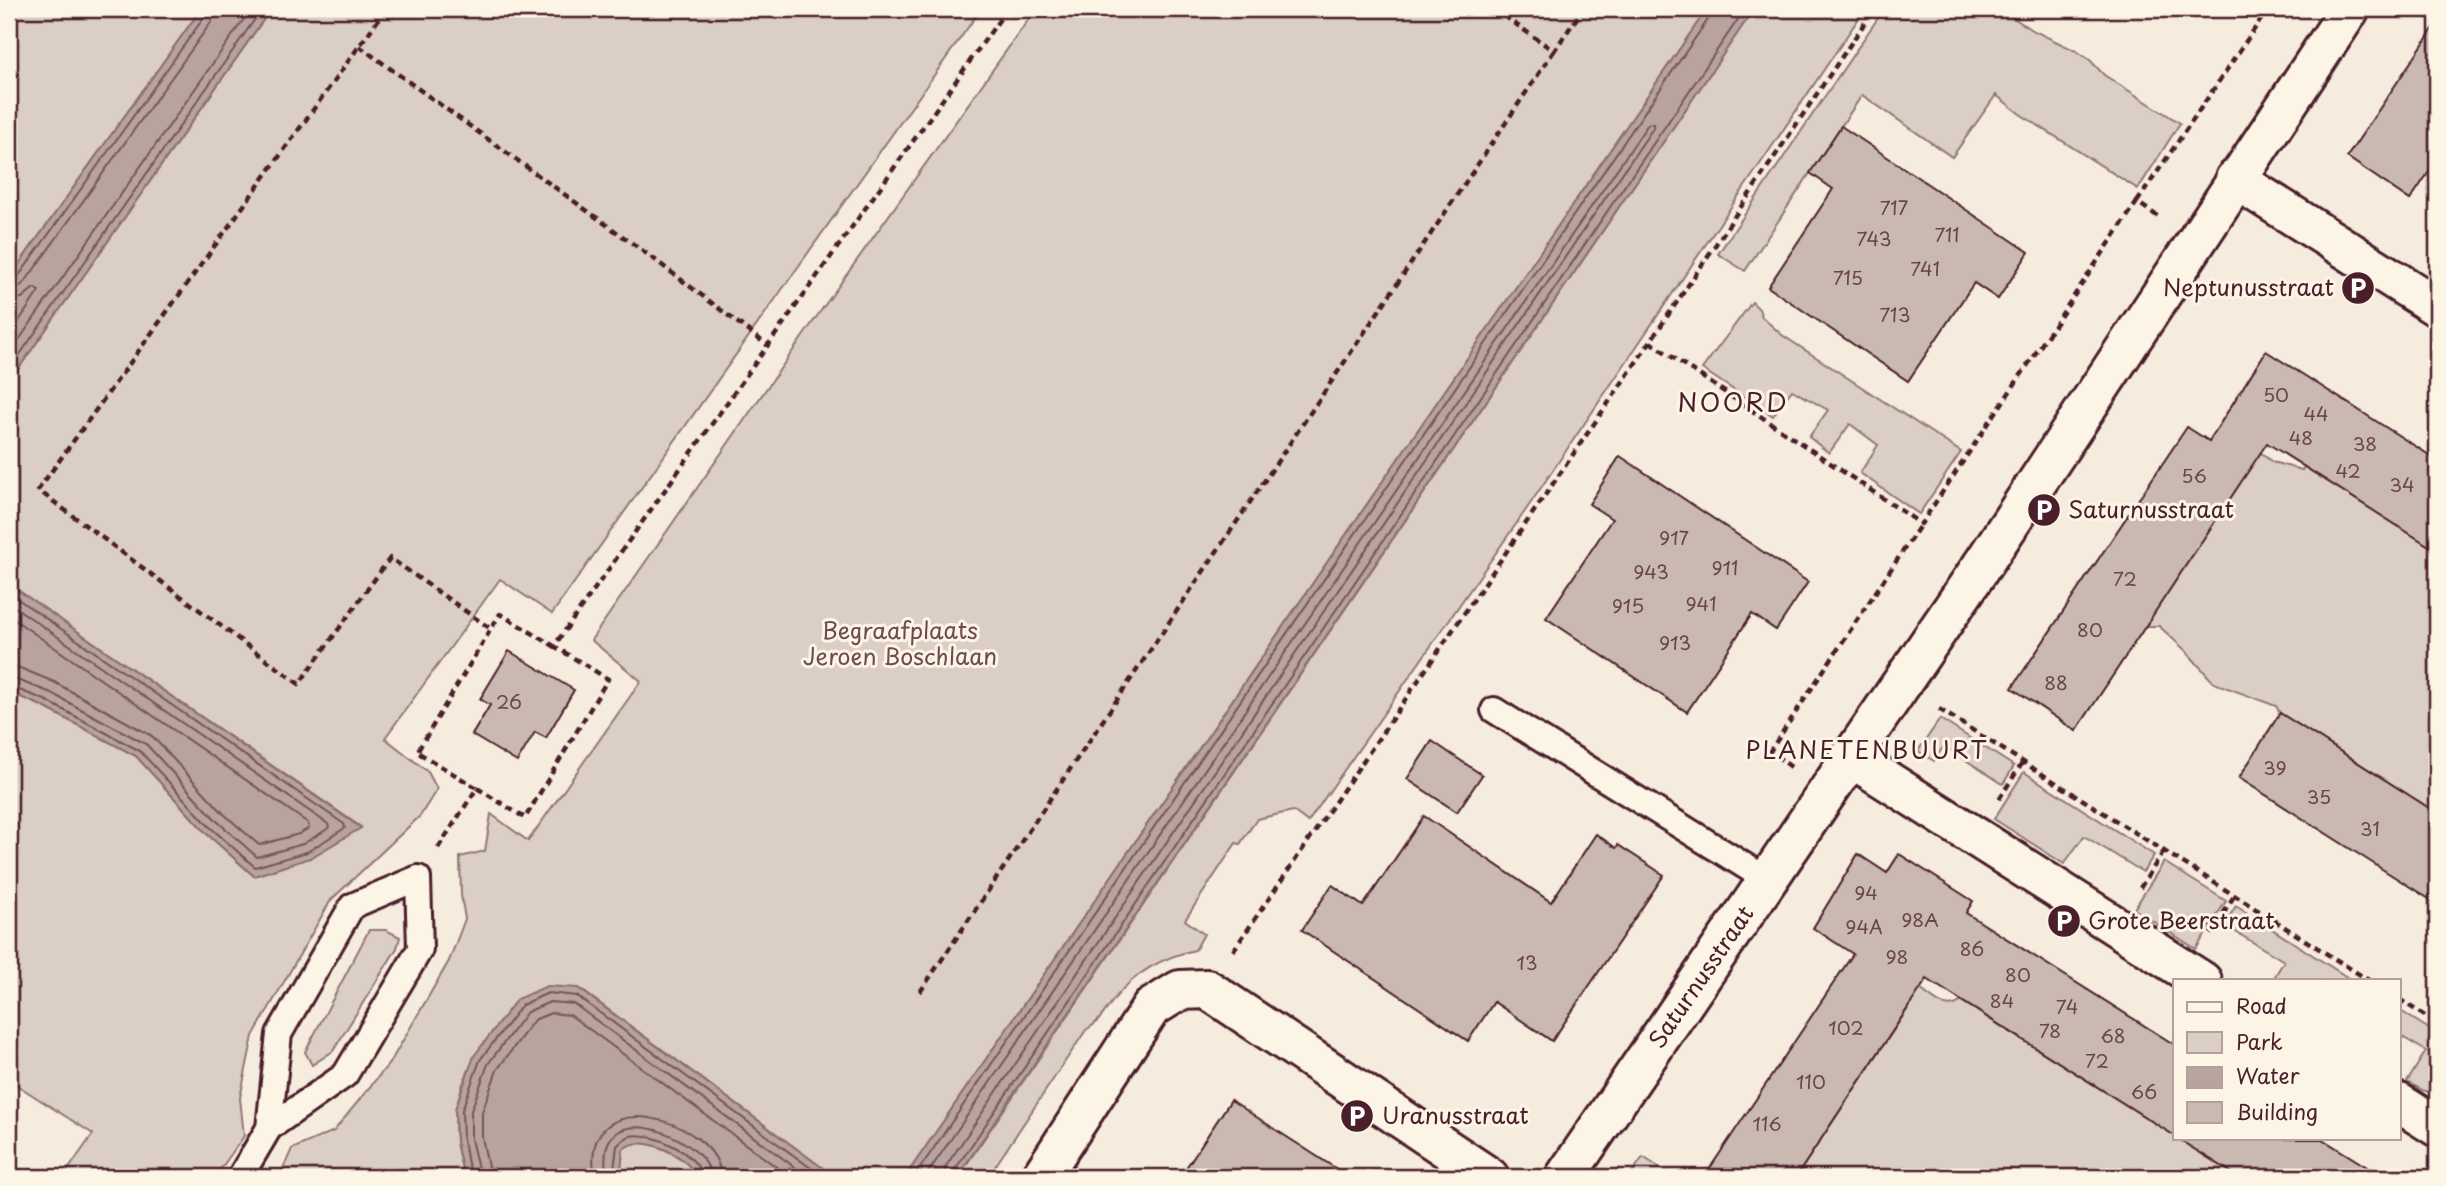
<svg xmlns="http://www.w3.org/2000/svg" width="2446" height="1186" font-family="'Playpen Sans',sans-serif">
<rect width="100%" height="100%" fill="#f5ecde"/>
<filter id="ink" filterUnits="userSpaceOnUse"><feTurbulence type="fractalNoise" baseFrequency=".0143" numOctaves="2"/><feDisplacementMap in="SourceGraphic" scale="14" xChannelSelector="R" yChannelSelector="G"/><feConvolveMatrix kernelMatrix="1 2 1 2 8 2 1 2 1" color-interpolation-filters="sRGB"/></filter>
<g filter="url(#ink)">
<!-- green -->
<g fill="#dbcec4" stroke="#927678" stroke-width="2">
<polygon points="9,9 201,9 9,278"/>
<polygon points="271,9 981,9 552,614 500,579 385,738 428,772 437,789 420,816 331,900 253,1036 240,1098 244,1136 215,1177 63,1177 93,1134 9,1080 9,692 42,706 136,756 206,833 254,876 361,827 9,584 9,382"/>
<path d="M1036,9H1707L905,1177H835L579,988L517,999C485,1042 449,1083 456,1140C457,1152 462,1165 464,1177H279L292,1149L334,1131L391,1061L449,961L465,919L461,895L460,857L485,851L491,814L528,841L641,681L591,640L815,319Z"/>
<path d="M1754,9H1865L1530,504L1308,822L1293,811L1257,819L1240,844L1236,843L1185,920L1204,934L1195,950C1163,957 1135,973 1115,998C1105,1011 1100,1022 1086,1030L988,1177H958Z"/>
<polygon points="1884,9 2001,9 2030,29 2076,51 2090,60 2104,75 2180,123 2138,189 2020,114 1996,95 1952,157 1862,95 1745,271 1718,254"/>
<polygon points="1752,302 1759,309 1762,317 1782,335 1961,452 1919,514 1860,473 1878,445 1850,424 1829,453 1809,437 1828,410 1792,390 1773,416 1702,369"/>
<polygon points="2260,452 2272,462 2302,470 2305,466 2437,551 2437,813 2280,713 2276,706 2214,683 2186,651 2159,626 2145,626"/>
<polygon points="1940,719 2014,766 2003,784 1944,746 1934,761 1918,751"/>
<polygon points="2024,772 2154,855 2143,872 2084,836 2064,864 1994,819"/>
<polygon points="2164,862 2226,901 2196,949 2134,909"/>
<polygon points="2236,906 2353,981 2272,981 2284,961 2224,925"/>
<polygon points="369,930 386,930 400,937 397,948 333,1051 312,1065 305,1052"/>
<path d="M1919,988C1931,997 1947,1014 1961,1001L2175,1136V1139H2179L2239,1177H1796L1911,1004Z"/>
<polygon points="2399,1010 2437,1034 2437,1094 2422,1090 2407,1082 2426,1051 2399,1035"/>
<path d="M641,1142C659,1146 689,1157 696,1177H626L621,1170L623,1149L630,1143Z"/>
<polygon points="1643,1157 1674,1177 1629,1177"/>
</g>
<!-- water -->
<g fill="#b8a39e" stroke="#8c6e70" stroke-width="2">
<polygon points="201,9 271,9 9,382 9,278"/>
<polygon points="1707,9 1754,9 957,1177 905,1177"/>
<polygon points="9,584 361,828 310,858 254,876 206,833 136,756 42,706 9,692"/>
<path d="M547,986L578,988L835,1177H696C688,1155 642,1133 623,1149L621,1170L626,1177H464L456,1142L455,1109L474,1056L517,999Z"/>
</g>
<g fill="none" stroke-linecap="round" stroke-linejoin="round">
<!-- shore -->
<g stroke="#765459" stroke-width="2">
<polyline points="9,281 18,277 205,16 207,9"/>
<polyline points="9,290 18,288 25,282 212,21 215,9"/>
<polyline points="9,300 22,298 34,288 39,291 9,336"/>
<polyline points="9,354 251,9"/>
<polyline points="9,370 262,9"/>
<polyline points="9,593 344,824 345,828 307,852 255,867 210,827 140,751 45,700 9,686"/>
<polyline points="9,603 328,824 329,828 303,844 257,857 217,821 146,744 49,692 9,677"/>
<polyline points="9,616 308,823 309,828 299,834 259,845 224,814 152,736 54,682 20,668 9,667"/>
<polyline points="471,1177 463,1140 462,1110 480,1060 522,1005 548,993 577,996 823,1177"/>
<polyline points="480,1177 471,1139 471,1111 488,1064 527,1012 550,1002 574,1004 808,1177"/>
<polyline points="490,1177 482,1137 482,1112 497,1070 534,1020 551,1013 570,1015 790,1177"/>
<path d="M595,1177C576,1078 719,1119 721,1177"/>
<path d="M607,1177C604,1168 605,1159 606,1150C616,1101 708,1141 711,1177"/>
<path d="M617,1177L614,1169L617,1146C621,1142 624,1138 630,1136C652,1131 699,1154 702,1177"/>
<polyline points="914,1177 1711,15 1713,9"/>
<polyline points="925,1177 1648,124 1653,123 1653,128 946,1166 943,1177"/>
<polyline points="952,1177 954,1171 1745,9"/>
</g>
</g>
<!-- building -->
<g fill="#cab9b1" stroke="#4a1f2b" stroke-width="2">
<polygon points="2437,23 2437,160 2410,200 2347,157"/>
<polygon points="1841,126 2029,252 1998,299 1974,283 1908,381 1768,287 1833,189 1810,173"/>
<polygon points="2266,351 2437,460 2437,551 2267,443 2076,731 2012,688 2187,427 2209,441"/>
<polygon points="1620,456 1808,582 1776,630 1752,614 1687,712 1546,618 1612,519 1589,504"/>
<polygon points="509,651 574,690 546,738 535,732 517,762 472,735 490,705 480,699"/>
<polygon points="2280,713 2437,813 2437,904 2239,778"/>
<polygon points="1432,741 1482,775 1457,812 1407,779"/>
<polygon points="1424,816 1551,902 1596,834 1616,848 1618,845 1664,875 1552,1041 1494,1002 1468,1041 1302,930 1332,885 1363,906"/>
<polygon points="1858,854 1887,873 1899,854 1973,901 1966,913 2175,1045 2175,1136 1927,979 1796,1177 1704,1177 1853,954 1813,928"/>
<polygon points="1231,1100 1273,1128 1349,1177 1180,1177"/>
<polygon points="2178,1139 2322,1139 2383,1177 2239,1177"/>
</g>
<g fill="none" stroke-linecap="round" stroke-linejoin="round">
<!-- lane casing -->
<g stroke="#4a1f2b" stroke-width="30">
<g id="lane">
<polyline points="1494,710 1766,879"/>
<polyline points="240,1177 269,1128 345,1075 420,949 418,878 352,906 279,1034 269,1128"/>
</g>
</g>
<!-- street casing -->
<g stroke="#4a1f2b" stroke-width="44">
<g id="street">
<polyline points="2235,179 2437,307"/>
<polyline points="1850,757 2202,981"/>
<polyline points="2399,1103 2437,1127"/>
<polyline points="1041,1177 1151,1008 1180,990 1207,989 1489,1177"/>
<path id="s1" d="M1565,1177L1985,561L2350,9"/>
</g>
</g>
<!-- path -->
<g stroke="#4a1f2b" stroke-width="4.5" stroke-dasharray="7 5" stroke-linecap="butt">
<polyline points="386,9 38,490 299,684 390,558 491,629"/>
<polyline points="1494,9 1554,51 1583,9"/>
<polyline points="359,46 654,259 767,345"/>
<polyline points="2137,202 2268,9"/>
<polyline points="1650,342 1921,524 2137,202 2160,218"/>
<polyline points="1939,709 2370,981"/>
<polyline points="1791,767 1770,751 1921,524"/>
<polyline points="477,788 525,818 608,679 554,646"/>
<polyline points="1999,799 2023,762"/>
<polyline points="438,848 477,788 417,752 500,614 554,646 1007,9"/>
<polyline points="2140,888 2164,851"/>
<polyline points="2211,934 2234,896"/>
<polyline points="1233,951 1650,342 1874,9"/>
<polyline points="920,992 1554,51"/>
<polyline points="2399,999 2437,1024"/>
</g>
<!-- lane -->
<use href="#lane" stroke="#fcf5e5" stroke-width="24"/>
<!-- street -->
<use href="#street" stroke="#fcf5e5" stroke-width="38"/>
</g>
</g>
<!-- icons -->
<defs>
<g id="parking-disc" transform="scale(1.75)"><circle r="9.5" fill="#4a1f2b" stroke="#fcf5e5"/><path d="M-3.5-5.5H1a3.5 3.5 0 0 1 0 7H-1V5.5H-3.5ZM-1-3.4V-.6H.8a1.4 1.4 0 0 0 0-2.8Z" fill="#fff"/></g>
</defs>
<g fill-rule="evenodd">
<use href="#parking-disc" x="2358" y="288"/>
<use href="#parking-disc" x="2044" y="510"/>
<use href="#parking-disc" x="2064" y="921"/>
<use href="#parking-disc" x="1357" y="1116"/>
</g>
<g text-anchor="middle" stroke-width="6" stroke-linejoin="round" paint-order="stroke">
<!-- number labels -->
<g font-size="19" fill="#6a464c">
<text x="1894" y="215">717</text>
<text x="1947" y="242">711</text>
<text x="1874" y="246">743</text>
<text x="1925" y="276">741</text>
<text x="1848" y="285">715</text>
<text x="1895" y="322">713</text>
<text x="2276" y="402">50</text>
<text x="2316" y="421">44</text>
<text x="2301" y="445">48</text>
<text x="2365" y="451">38</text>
<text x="2348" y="478">42</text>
<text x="2194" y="483">56</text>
<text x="2402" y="492">34</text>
<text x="1674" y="545">917</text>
<text x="1725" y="575">911</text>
<text x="1651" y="579">943</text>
<text x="2125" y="586">72</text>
<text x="1701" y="611">941</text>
<text x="1628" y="613">915</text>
<text x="2090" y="637">80</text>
<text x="1675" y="650">913</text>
<text x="2056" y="690">88</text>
<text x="509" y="709">26</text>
<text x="2275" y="775">39</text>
<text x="2319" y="804">35</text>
<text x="2370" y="836">31</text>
<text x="1866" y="900">94</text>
<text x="1920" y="927">98A</text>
<text x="1864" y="934">94A</text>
<text x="1972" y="956">86</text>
<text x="1897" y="964">98</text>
<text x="1527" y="970">13</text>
<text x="2018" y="982">80</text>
<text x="2002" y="1008">84</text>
<text x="2067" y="1014">74</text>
<text x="1846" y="1035">102</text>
<text x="2050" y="1038">78</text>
<text x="2113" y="1043">68</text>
<text x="2097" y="1068">72</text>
<text x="1811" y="1089">110</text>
<text x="2144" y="1099">66</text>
<text x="1767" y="1131">116</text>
</g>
<!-- poi labels -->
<g font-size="23" fill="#4a1f2b" stroke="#fcf5e5" text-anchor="start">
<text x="2334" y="296" text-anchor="end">Neptunusstraat</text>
<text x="2068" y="518">Saturnusstraat</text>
<text x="2088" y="929">Grote Beerstraat</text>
<text x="1382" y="1124">Uranusstraat</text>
</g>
<!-- park labels -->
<g font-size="23" fill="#6e4b51" stroke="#fcf5e5">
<text x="900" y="639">Begraafplaats<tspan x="900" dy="26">Jeroen Boschlaan</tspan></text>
</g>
<!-- street labels -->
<g font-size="23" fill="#4a1f2b" stroke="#fcf5e5">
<text dy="8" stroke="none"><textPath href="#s1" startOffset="242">Saturnusstraat</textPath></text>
</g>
<!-- neighbourhood labels -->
<g font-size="24" letter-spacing="2" fill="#4a1f2b" stroke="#fcf5e5">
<text x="1867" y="759">PLANETENBUURT</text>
</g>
<!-- quarter labels -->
<g font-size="26" letter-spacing="2" fill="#4a1f2b" stroke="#fcf5e5">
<text x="1733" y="412">NOORD</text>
</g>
</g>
<!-- margin -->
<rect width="2446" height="1186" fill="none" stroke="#fcf5e5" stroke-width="35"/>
<rect x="18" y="18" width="2411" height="1151" fill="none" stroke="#4a1f2b" stroke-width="2.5" filter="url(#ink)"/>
<!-- legend -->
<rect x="2173" y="979" width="228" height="161" fill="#fcf5e5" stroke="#b59f9b" stroke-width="2"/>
<rect x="2187" y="1002" width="35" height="10" fill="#fcf5e5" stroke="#b59f9b" stroke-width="2"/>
<text x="2236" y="1014" font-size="21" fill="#4a1f2b">Road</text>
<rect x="2187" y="1032" width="35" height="21" fill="#dbcec4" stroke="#b59f9b" stroke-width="2"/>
<text x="2236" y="1050" font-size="21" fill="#4a1f2b">Park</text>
<rect x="2187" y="1067" width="35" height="21" fill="#b8a39e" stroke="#b59f9b" stroke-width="2"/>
<text x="2236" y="1084" font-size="21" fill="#4a1f2b">Water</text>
<rect x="2187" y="1102" width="35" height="21" fill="#cab9b1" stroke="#b59f9b" stroke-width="2"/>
<text x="2236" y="1120" font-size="21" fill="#4a1f2b">Building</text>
</svg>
